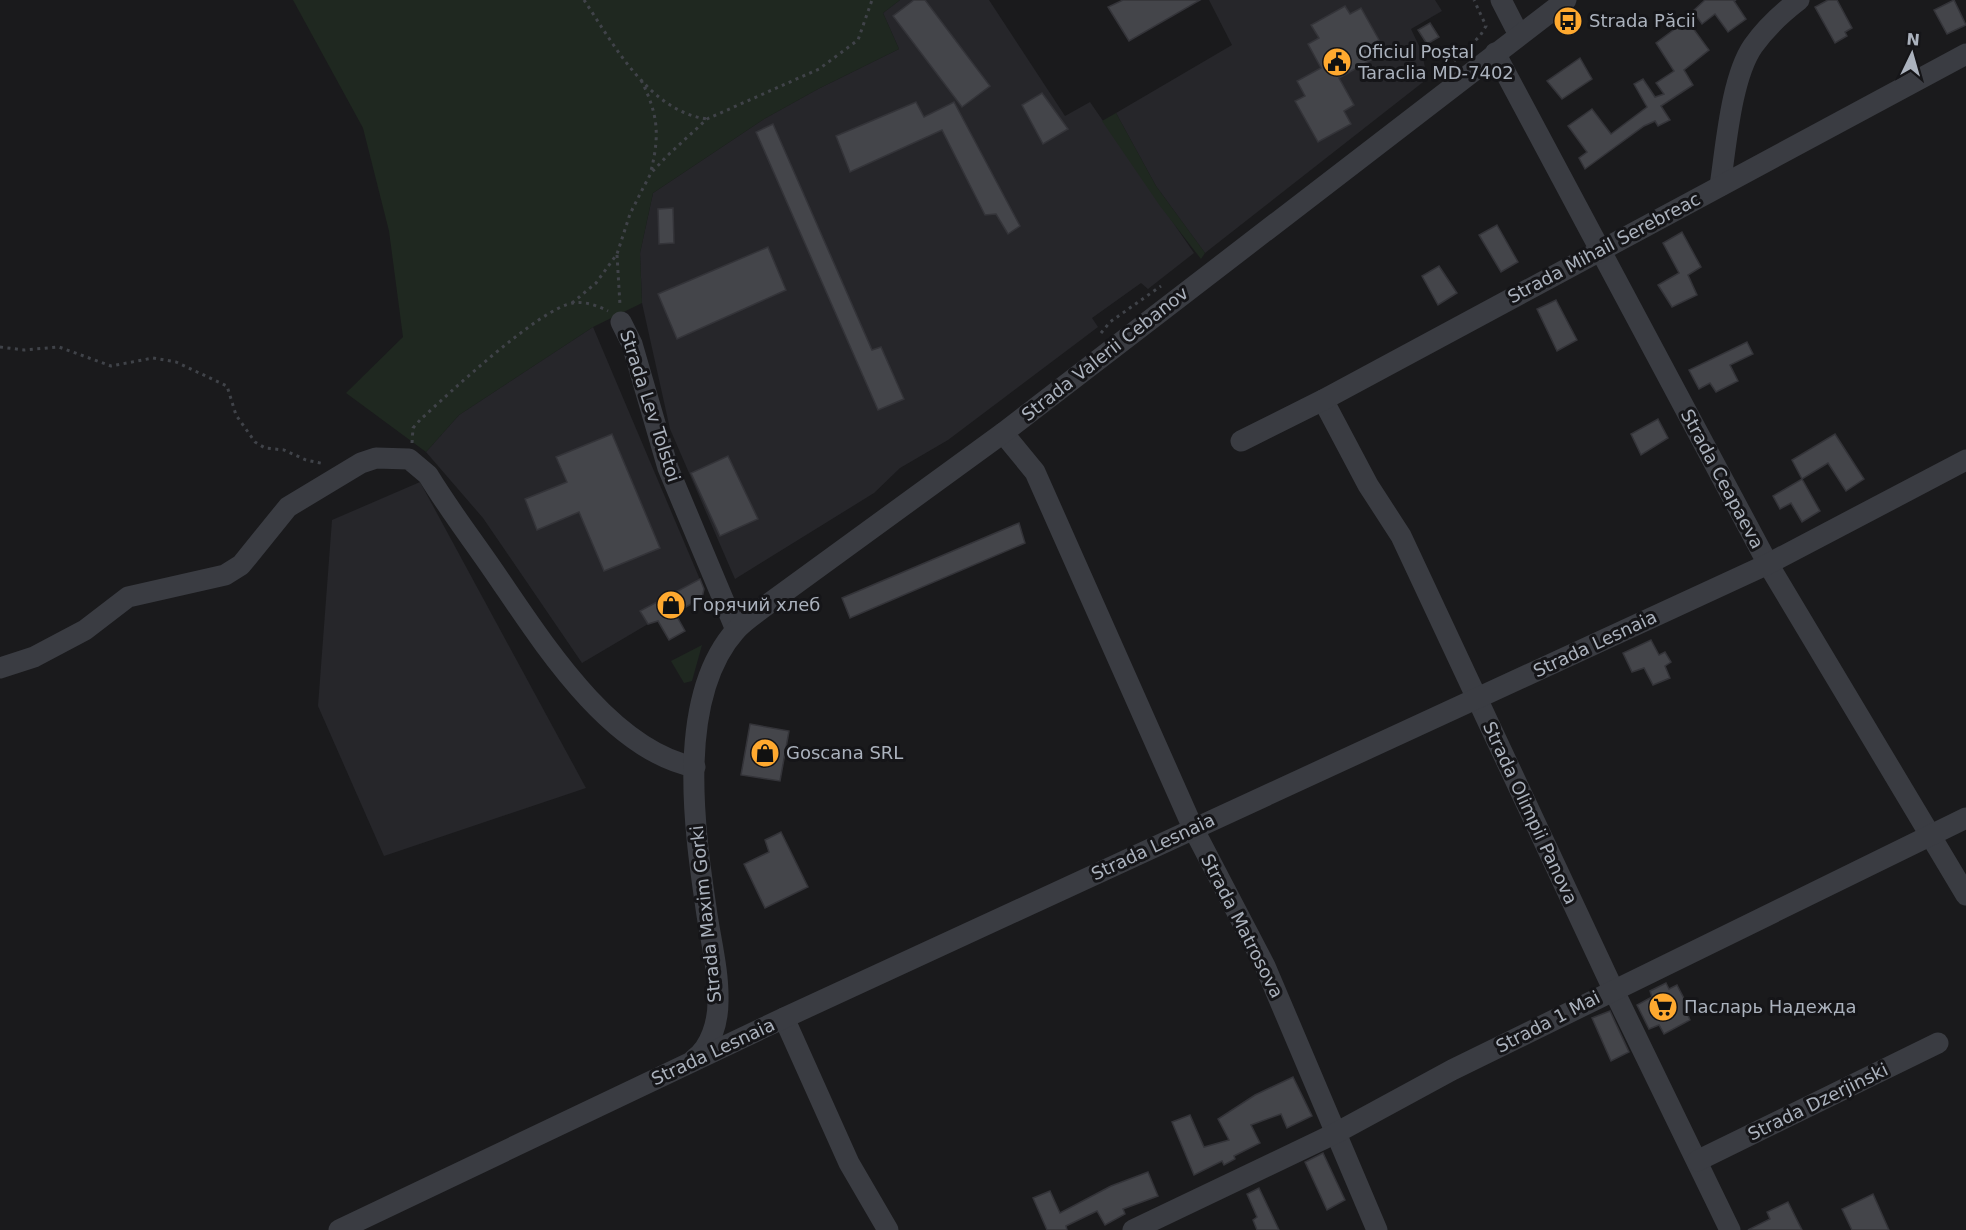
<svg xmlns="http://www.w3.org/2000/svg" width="1966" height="1230" font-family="'DejaVu Sans',sans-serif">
<rect width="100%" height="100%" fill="#1a1a1c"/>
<!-- built -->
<g fill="#26262a">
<polygon points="900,0 989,0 1065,116 1090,102 1194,253 1148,289 1141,283 1092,318 1098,327 948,440 900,468 874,493 735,579 670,429 642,303 640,253 653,193 764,119 818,89 899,49 883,13"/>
<polygon points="1209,0 1435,0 1442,11 1411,29 1422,52 1427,79 1205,253 1156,186 1116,113 1232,45"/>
<polygon points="593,327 704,589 702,598 648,624 582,663 483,518 426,452 459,415"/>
<polygon points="420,482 586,788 384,856 318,706 332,520"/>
</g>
<!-- green -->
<g fill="#1f2820">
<polygon points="293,0 900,0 883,13 899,49 818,89 764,119 653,193 640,253 642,303 593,327 459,415 426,452 346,393 403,337 389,231 363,128"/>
<polygon points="1116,113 1156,186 1205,253 1201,259 1160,206 1102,121"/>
<polygon points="702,645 692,681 684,683 671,661"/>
</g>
<!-- building -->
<g fill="#44454a" stroke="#343439" stroke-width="1.5">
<polygon points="914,0 925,0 990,86 962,107 893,16"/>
<polygon points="1123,0 1200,0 1129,41 1108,7"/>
<polygon points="1705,0 1736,0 1734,1 1746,19 1728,32 1715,14 1702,24 1693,11"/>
<polygon points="1828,0 1837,0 1852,28 1845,32 1847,36 1835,43 1815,7"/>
<polygon points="1954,0 1966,25 1947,34 1934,10"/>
<polygon points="1345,6 1350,14 1361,8 1379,40 1365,48 1371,60 1339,78 1354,105 1344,111 1351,124 1318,142 1295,101 1305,96 1297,81 1321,68 1308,44 1319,38 1311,25"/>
<polygon points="1687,20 1709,50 1684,70 1693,85 1661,106 1670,120 1658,126 1655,121 1644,126 1585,169 1579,158 1587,152 1568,126 1592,109 1611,134 1647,107 1634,84 1643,79 1655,97 1664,94 1656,83 1674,71 1656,43"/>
<polygon points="1430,23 1439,37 1427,44 1418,30"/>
<polygon points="1580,58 1592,79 1562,99 1547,81"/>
<polygon points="1042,93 1068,129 1043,144 1022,105"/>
<polygon points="916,102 924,117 954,102 1020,226 1008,234 996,214 985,215 942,130 850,172 836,136"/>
<polygon points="773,124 872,350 881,347 904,399 878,410 756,132"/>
<polygon points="673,208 674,243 659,244 658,209"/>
<polygon points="1497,225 1518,262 1501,272 1479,235"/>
<polygon points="1682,232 1701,267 1688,275 1697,295 1672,307 1658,285 1679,273 1663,243"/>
<polygon points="768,247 786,290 677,339 658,294"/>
<polygon points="1439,266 1457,293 1438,305 1422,276"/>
<polygon points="1556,300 1577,340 1557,351 1537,309"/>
<polygon points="1747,342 1753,354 1730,365 1738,381 1716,392 1710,383 1699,389 1689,370"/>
<polygon points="1658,419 1668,438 1641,455 1631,434"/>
<polygon points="612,434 660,548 604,571 579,512 537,530 525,499 567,482 556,457"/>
<polygon points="1835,434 1864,479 1846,491 1828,463 1802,479 1792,460"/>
<polygon points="728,456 758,519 720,536 691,473"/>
<polygon points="1802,479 1820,511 1802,522 1791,503 1780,509 1773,496"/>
<polygon points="1019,523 1025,543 850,618 842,598"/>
<polygon points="700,579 704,589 702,598 675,613 685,631 669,640 658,621 648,624 640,611"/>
<polygon points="1651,640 1659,655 1665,652 1671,662 1665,666 1670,678 1653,685 1644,668 1632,672 1623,653"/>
<polygon points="750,724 789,731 780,781 741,775"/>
<polygon points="781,832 808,887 765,908 744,864 769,852 765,840"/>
<polygon points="1666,983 1669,989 1677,985 1690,1010 1686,1011 1690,1020 1664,1034 1659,1025 1649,1029 1637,1005 1652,997 1650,991"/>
<polygon points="1610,1011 1629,1052 1611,1061 1592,1018"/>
<polygon points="1293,1077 1312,1116 1287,1128 1281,1114 1251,1125 1260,1143 1234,1156 1235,1159 1224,1165 1222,1161 1194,1175 1172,1122 1190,1115 1204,1147 1229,1140 1218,1119 1255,1095"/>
<polygon points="1323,1153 1345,1200 1327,1210 1305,1162"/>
<polygon points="1148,1172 1158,1196 1123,1209 1125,1214 1105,1225 1097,1211 1066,1226 1067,1230 1047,1230 1033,1198 1050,1191 1060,1213 1111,1186"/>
<polygon points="1259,1188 1279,1230 1257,1230 1253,1220 1257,1217 1247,1194"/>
<polygon points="1873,1194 1889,1230 1852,1230 1842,1209"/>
<polygon points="1788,1202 1802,1230 1748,1230 1770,1219 1767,1212"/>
</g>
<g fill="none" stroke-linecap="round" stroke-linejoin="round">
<!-- path -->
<g stroke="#404349" stroke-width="3" stroke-dasharray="3 4.5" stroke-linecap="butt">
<path d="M584,0C614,45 649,111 707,119"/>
<polyline points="1454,61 1480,36 1486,26 1474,0"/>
<path d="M641,80C658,114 660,134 651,171"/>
<polyline points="617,255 620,305"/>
<polyline points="572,303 596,283 617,254 630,214 641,192 651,173 667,156 707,119 819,69 858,40 872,0"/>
<polyline points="1101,333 1110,322 1161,286"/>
<polyline points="0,347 24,350 59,347 111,366 153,358 176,362 227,386 236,415 255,442 265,448 284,450 306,460 325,464"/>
<path d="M412,443L413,428L420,420C448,394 540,308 573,303C586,301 598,306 608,311"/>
</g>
<!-- minor -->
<g stroke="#3a3c42" stroke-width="21">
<polyline points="1501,0 1519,35"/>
<polyline points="1495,53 1768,564 1966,895"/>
<path d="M1720,186C1726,147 1731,78 1753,46C1765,29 1782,13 1799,0"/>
<polyline points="621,322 632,344 668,468 736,630"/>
<polyline points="1323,400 1368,485 1401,536 1613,989 1730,1230"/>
<polyline points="1003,433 1035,472 1193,828 1265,966 1377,1230"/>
<polyline points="1241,441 1323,400 1966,54"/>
<path d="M0,668L34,657L85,630L128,597L225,575L241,565L288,507L361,463L376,458L409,459L428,475C448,508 471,538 493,570C540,638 608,750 695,767"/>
<polyline points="784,1018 849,1163 888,1230"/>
<path d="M694,1059C711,1048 718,1021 718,1002C719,971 710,938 706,908C694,827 676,697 736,630C744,621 755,614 764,607L1003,433L1566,0"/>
<polyline points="1697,1161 1938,1043"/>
<polyline points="339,1230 784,1018 1768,564 1966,460"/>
<polyline points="1133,1230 1336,1133 1452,1070 1966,818"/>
</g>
</g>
<!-- icons -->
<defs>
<g id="bus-disc" transform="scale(1.5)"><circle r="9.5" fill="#ffa92f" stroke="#151518"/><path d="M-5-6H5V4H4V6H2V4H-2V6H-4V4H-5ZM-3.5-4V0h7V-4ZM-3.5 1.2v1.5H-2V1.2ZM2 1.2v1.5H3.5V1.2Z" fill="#111"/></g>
<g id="civic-disc" transform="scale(1.5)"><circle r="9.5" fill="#ffa92f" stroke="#151518"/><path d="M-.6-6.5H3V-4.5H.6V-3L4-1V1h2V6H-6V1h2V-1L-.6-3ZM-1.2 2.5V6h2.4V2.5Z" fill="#111"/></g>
<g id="shop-disc" transform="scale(1.5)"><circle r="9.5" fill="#ffa92f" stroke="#151518"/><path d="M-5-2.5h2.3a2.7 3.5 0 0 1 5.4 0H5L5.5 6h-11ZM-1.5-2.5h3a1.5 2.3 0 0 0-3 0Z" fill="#111"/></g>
<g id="supermarket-disc" transform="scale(1.5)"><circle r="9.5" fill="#ffa92f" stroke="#151518"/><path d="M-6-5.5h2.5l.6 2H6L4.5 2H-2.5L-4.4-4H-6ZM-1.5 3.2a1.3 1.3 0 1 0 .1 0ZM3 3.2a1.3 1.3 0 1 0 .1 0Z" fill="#111"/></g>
</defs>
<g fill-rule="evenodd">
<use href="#bus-disc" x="1568" y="21"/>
<use href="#civic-disc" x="1337" y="62"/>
<use href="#shop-disc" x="671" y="605"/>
<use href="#shop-disc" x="765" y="753"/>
<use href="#supermarket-disc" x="1663" y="1007"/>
</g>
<g text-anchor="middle" stroke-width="6" stroke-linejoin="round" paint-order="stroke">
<!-- poi labels -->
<g font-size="18" fill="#abb2bd" stroke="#151518" text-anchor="start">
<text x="1589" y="27">Strada Păcii</text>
<text x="1358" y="58">Oficiul Poștal<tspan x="1358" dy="21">Taraclia MD-7402</tspan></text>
<text x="692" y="611">Горячий хлеб</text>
<text x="786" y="759">Goscana SRL</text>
<text x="1684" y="1013">Пасларь Надежда</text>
</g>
<!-- street labels -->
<g font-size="18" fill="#abb2bd" stroke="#151518">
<text transform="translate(1604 248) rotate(-28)" y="6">Strada Mihail Serebreac</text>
<text transform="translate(1105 354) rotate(-38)" y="6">Strada Valerii Cebanov</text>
<text transform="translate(650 406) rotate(72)" y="6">Strada Lev Tolstoi</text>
<text transform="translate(1722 479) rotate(62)" y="6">Strada Ceapaeva</text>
<text transform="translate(1595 644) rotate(-25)" y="6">Strada Lesnaia</text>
<text transform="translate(1530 813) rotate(65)" y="6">Strada Olimpii Panova</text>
<text transform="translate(1153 847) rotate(-25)" y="6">Strada Lesnaia</text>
<text transform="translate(706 914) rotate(-96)" y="6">Strada Maxim Gorki</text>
<text transform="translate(1242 926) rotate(63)" y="6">Strada Matrosova</text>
<text transform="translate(1548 1022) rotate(-27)" y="6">Strada 1 Mai</text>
<text transform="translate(713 1052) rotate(-25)" y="6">Strada Lesnaia</text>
<text transform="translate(1818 1102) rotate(-26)" y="6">Strada Dzerjinski</text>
</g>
</g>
<!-- north arrow -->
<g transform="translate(1912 54) rotate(5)" stroke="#151518" stroke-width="4.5" paint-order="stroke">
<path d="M0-4.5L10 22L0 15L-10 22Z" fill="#abb2bd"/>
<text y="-9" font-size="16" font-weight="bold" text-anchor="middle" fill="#abb2bd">N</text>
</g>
</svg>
